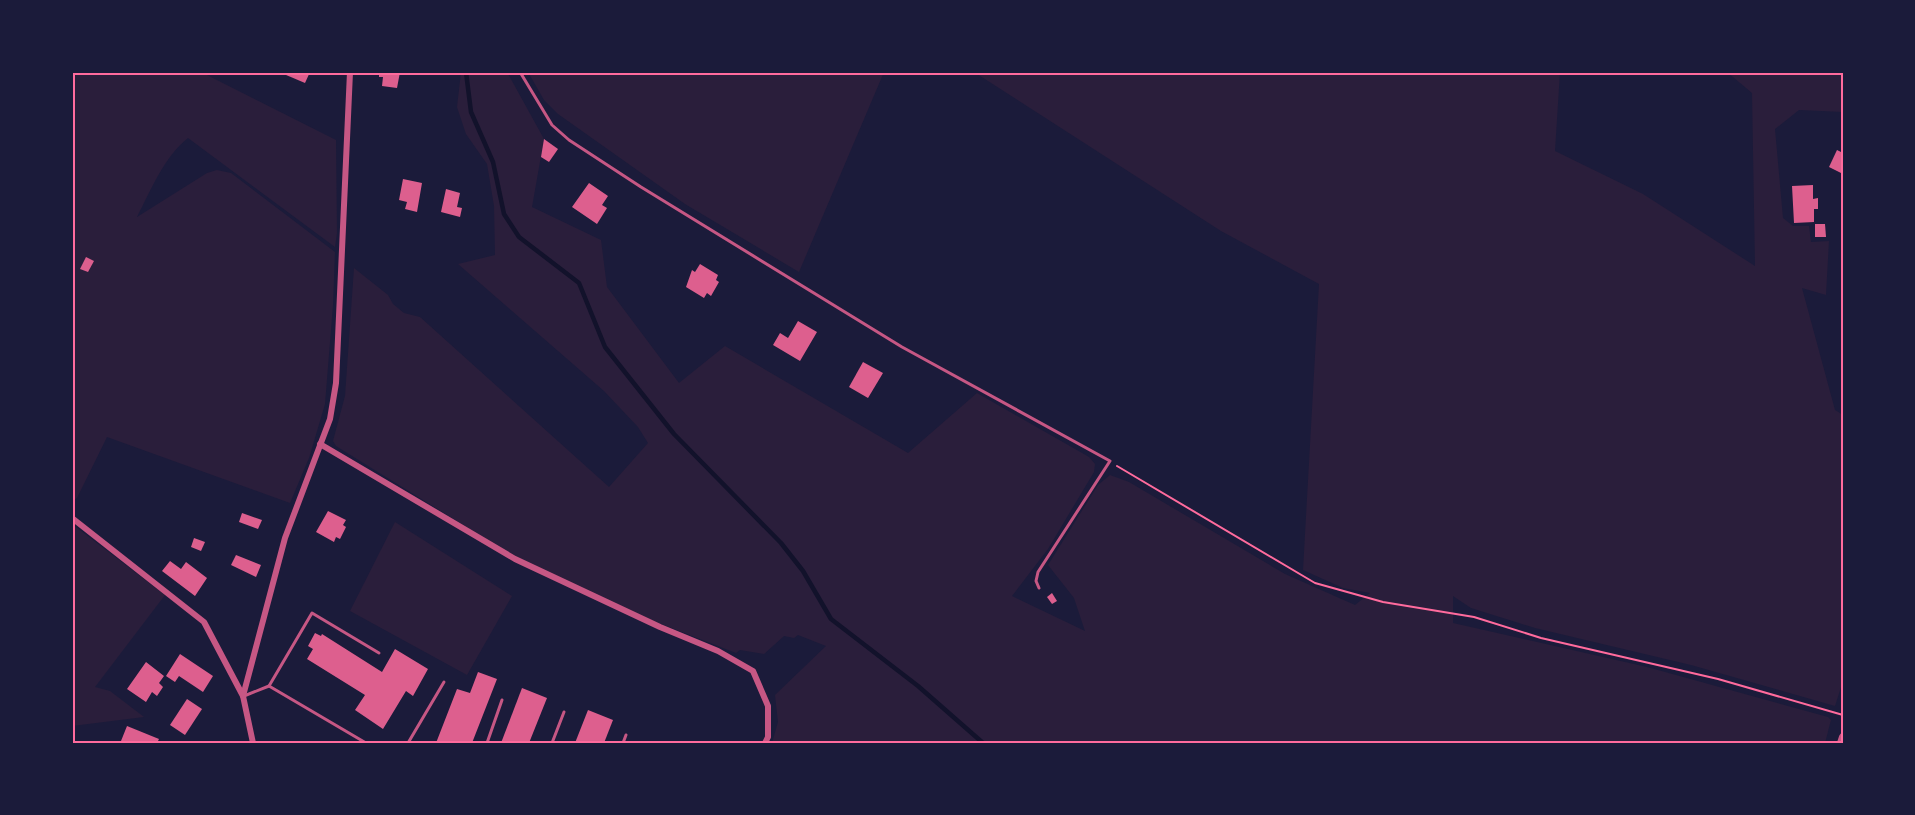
<svg xmlns="http://www.w3.org/2000/svg" width="1915" height="815" font-family="Merriweather,serif">
<rect width="100%" height="100%" fill="#1b1b3a"/>
<!-- green -->
<g fill="#2a1e3b">
<path d="M72,72H201L336,140L337,233L335,247L188,138C164,157 151,190 137,217L207,173L217,170L231,173L335,252L333,305L325,404L309,458L290,503L107,437L77,498L72,501Z"/>
<polygon points="461,72 507,72 544,139 532,207 601,240 607,287 679,383 725,346 908,453 977,393 1089,457 1095,464 1094,472 1048,549 1012,596 1085,631 1074,598 1048,565 1098,485 1110,475 1129,482 1285,574 1355,605 1370,593 1343,588 1303,570 1319,284 1221,231 974,72 1560,72 1555,151 1643,194 1755,266 1752,93 1727,72 1843,72 1843,112 1799,110 1775,129 1783,218 1793,226 1809,226 1811,242 1829,241 1826,295 1802,288 1835,410 1843,415 1843,681 1835,706 1691,665 1535,628 1471,608 1453,596 1453,623 1647,667 1828,717 1831,720 1825,743 772,743 778,722 775,695 826,646 798,635 794,638 784,636 764,654 740,650 736,653 651,620 523,562 336,446 333,441 345,396 354,268 388,295 393,304 404,313 420,317 609,487 648,443 638,427 604,391 458,264 495,255 494,206 487,164 466,134 457,107"/>
<polygon points="528,72 884,72 799,272 685,204 558,114 544,100"/>
<polygon points="395,522 512,596 467,675 350,611"/>
<polygon points="72,524 165,595 95,687 110,691 144,717 72,726"/>
</g>
<g fill="none" stroke-linecap="round" stroke-linejoin="round">
<!-- stream -->
<polyline stroke="#12122b" stroke-width="4.5" points="466,72 471,112 493,162 504,214 519,237 579,283 605,347 674,434 781,543 803,571 831,619 918,686 983,743"/>
</g>
<!-- building -->
<g fill="#dd5f8e">
<polygon points="279,72 310,72 305,83"/>
<polygon points="379,72 400,72 397,88 382,86 383,77 379,77"/>
<polygon points="544,139 558,149 549,162 541,157"/>
<polygon points="1837,150 1843,153 1843,174 1829,167"/>
<polygon points="403,179 422,183 417,212 405,209 407,202 399,200"/>
<polygon points="589,183 608,196 602,205 607,208 597,224 572,207"/>
<polygon points="1813,185 1813,199 1818,198 1818,209 1814,209 1814,222 1794,223 1792,186"/>
<polygon points="446,189 460,193 457,207 462,208 460,217 441,212"/>
<polygon points="1815,224 1825,224 1826,237 1815,237"/>
<polygon points="86,257 94,261 88,272 80,269"/>
<polygon points="700,264 718,275 716,280 719,282 711,296 707,293 704,298 686,287 692,270 695,272"/>
<polygon points="798,321 817,332 800,361 773,345 780,333 788,338"/>
<polygon points="863,362 883,373 868,398 849,387"/>
<polygon points="328,511 346,520 343,525 346,527 340,539 336,537 334,542 316,532"/>
<polygon points="242,513 262,520 258,529 239,522"/>
<polygon points="194,538 205,542 201,551 191,547"/>
<polygon points="236,555 261,565 256,577 231,565"/>
<polygon points="170,561 181,569 186,562 207,578 195,596 162,571"/>
<polygon points="1052,593 1057,601 1052,604 1047,597"/>
<polygon points="315,633 321,636 322,634 382,672 395,649 428,669 413,696 406,691 383,729 355,710 365,695 307,659 313,649 308,646"/>
<polygon points="180,654 213,676 203,692 179,676 175,682 166,676"/>
<polygon points="146,662 164,676 159,683 163,687 157,696 152,692 146,702 127,689"/>
<polygon points="478,672 497,679 472,743 436,743 457,689 470,693"/>
<polygon points="522,688 547,698 529,743 501,743"/>
<polygon points="187,699 202,709 185,735 170,725"/>
<polygon points="588,710 613,720 604,743 575,743"/>
<polygon points="127,726 159,739 157,743 121,741"/>
</g>
<g fill="none" stroke-linecap="round" stroke-linejoin="round">
<!-- path -->
<polyline stroke="#ff6b9d" stroke-width="2" points="1117,466 1315,583 1383,602 1474,617 1541,638 1718,679 1843,715"/>
<!-- service -->
<g stroke="#c65784" stroke-width="3">
<polyline points="520,72 552,125 569,140 641,187 902,347 1110,461 1038,572 1036,581 1039,588"/>
<polyline points="269,686 312,613 379,653"/>
<polyline points="244,696 269,686 366,743"/>
<polyline points="408,743 444,682"/>
<polyline points="487,743 502,700"/>
<polyline points="552,743 564,712"/>
<polyline points="623,743 626,735"/>
</g>
<!-- minor -->
<g stroke="#c65784" stroke-width="6">
<polyline points="320,444 515,559 660,627 718,651 753,671 768,706 768,737 765,743"/>
<polyline points="72,518 204,622 243,696 253,743"/>
<polyline points="243,696 285,538 330,419 336,383 350,72"/>
</g>
<!-- tertiary -->
<polyline stroke="#c65784" stroke-width="8" points="1841,743 1843,737"/>
</g>
<!-- border -->
<rect width="1915" height="815" fill="none" stroke="#1b1b3a" stroke-width="147"/>
<rect x="74" y="74" width="1768" height="668" fill="none" stroke="#ff6b9d" stroke-width="2"/>
</svg>
